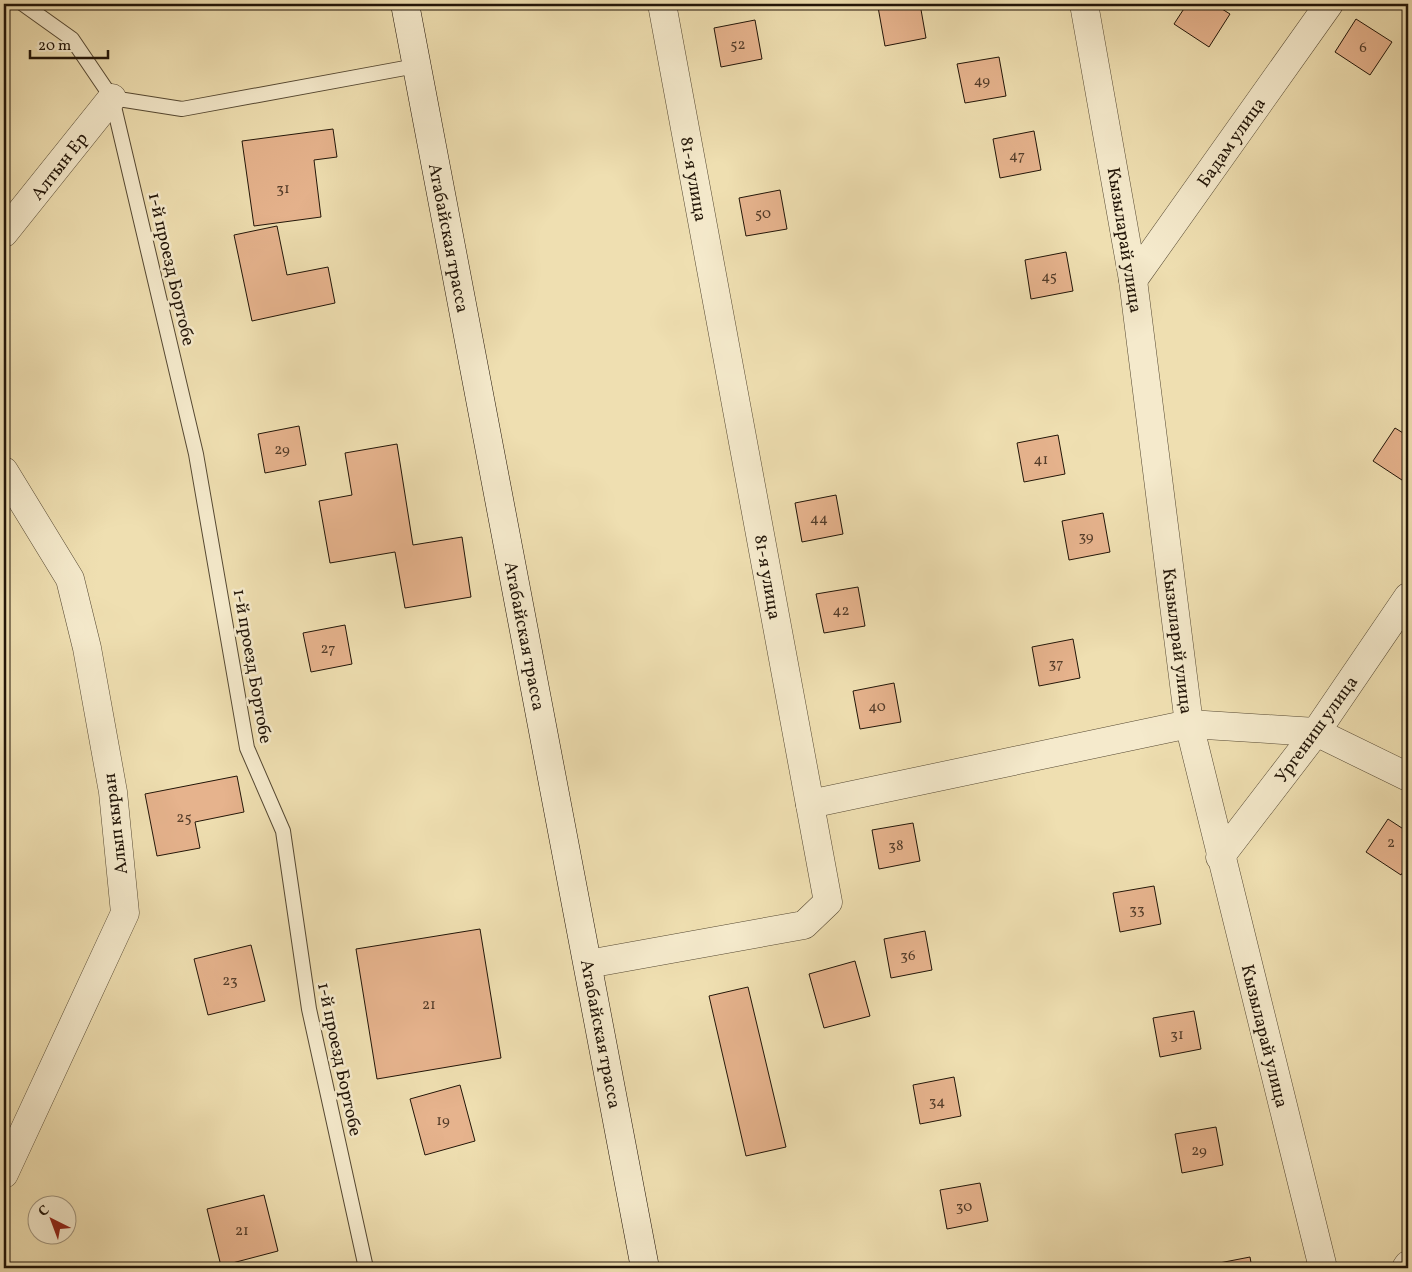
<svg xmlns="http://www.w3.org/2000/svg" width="1412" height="1272" font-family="Vollkorn,serif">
<rect width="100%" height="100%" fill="#efdfb1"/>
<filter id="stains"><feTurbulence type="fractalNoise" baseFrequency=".004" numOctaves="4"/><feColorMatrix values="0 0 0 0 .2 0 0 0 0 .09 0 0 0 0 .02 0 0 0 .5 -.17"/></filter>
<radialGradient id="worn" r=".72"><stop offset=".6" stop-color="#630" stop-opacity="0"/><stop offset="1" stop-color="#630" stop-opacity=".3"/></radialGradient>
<!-- building -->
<g fill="#e6b38d" stroke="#221508">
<polygon points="893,4 920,4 926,38 885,46 878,7"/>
<polygon points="1187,4 1214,4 1230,14 1209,47 1174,24"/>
<polygon points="1356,19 1392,42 1370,75 1335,52"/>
<polygon points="755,20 762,59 721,67 714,28"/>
<polygon points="999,57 1006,96 965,103 957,64"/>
<polygon points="333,129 337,157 314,160 321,217 254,226 242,141"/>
<polygon points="1034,131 1041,170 1000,178 993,139"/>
<polygon points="780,190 787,229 746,236 739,198"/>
<polygon points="277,226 287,275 328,267 335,303 252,321 234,235"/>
<polygon points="1066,252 1073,291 1031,299 1025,260"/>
<polygon points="299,426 306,465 265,473 258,434"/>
<polygon points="1395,428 1408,436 1408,484 1373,461"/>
<polygon points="1058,435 1065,474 1024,482 1017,443"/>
<polygon points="397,444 413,545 462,537 471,597 405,608 395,552 330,563 319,501 352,495 345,453"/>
<polygon points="836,495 843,534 802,542 795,503"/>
<polygon points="1103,513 1110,552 1069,560 1062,521"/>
<polygon points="858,587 865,626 824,633 816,594"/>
<polygon points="345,625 352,664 311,672 303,633"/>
<polygon points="1073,639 1080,678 1039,686 1032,647"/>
<polygon points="894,683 901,722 860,729 853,691"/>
<polygon points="237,776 244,812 195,822 200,848 157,856 145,794"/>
<polygon points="1388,819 1408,832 1408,864 1401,875 1366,852"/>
<polygon points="913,823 920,861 879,869 872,830"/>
<polygon points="1154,886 1161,924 1120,932 1113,893"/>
<polygon points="480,929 501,1058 377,1079 356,949"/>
<polygon points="925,931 932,970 891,978 884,939"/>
<polygon points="251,945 265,1001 208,1015 194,959"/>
<polygon points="855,961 870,1016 824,1028 809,974"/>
<polygon points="748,987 786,1147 746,1156 709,996"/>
<polygon points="1194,1011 1201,1049 1160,1057 1153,1018"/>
<polygon points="954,1077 961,1116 920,1124 913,1085"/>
<polygon points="460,1085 475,1141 425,1155 410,1099"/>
<polygon points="1216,1127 1223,1165 1182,1173 1175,1134"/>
<polygon points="980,1183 988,1221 947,1229 940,1190"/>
<polygon points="264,1195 278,1251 221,1266 207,1209"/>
<polygon points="1250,1257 1252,1268 1209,1268 1209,1265"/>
</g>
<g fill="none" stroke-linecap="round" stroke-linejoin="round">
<!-- service casing -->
<g stroke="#554832" stroke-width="16">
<g id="service">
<polyline points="23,4 72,39 112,98 182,109 416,66"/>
<polyline points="112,98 196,454 247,748 283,831 309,1009 366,1268"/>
</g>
</g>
<!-- minor casing -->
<g stroke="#554832" stroke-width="29">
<g id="minor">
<polyline points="1084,4 1133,280 1189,724 1323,1268"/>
<polyline points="4,233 112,98"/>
<polyline points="1133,280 1329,4"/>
<polyline points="4,471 70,579 87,648 113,792 125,913 4,1174"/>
<polyline points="810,804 1189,724 1316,732 1408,777"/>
<polyline points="1220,857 1316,732 1408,597"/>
<polyline points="588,964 804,925 828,902 662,4"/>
<polyline points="1406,1268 1408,1265"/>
</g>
</g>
<!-- secondary casing -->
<g stroke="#221508" stroke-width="29">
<polyline id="secondary" points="405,4 645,1268"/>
</g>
<!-- service -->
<use href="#service" stroke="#f5eacc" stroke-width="14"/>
<!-- minor -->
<use href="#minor" stroke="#f5eacc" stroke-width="28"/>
<!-- secondary -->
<use href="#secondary" stroke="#f5eacc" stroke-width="28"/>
</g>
<g text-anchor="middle" stroke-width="5" stroke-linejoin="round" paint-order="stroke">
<!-- number labels -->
<g font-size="15" fill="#533c29">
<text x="738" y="49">52</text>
<text x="1363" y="52">6</text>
<text x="982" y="85">49</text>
<text x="1017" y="160">47</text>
<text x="283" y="193">31</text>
<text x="763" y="218">50</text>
<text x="1049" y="281">45</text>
<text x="282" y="454">29</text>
<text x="1041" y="464">41</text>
<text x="819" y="523">44</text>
<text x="1086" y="541">39</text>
<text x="841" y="615">42</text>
<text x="328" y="653">27</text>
<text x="1056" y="668">37</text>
<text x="877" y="711">40</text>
<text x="184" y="822">25</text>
<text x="1391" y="847">2</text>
<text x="896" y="850">38</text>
<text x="1137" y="914">33</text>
<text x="908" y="960">36</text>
<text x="230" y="985">23</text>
<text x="429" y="1009">21</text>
<text x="1177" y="1039">31</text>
<text x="937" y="1106">34</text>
<text x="443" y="1125">19</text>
<text x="1199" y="1155">29</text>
<text x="964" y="1211">30</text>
<text x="242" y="1235">21</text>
</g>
<!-- street labels -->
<g font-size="18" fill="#221508" stroke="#f5eacc">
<text transform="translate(1231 142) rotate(-55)" y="6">Бадам улица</text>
<text transform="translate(59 166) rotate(-52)" y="6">Алтын Ер</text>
<text transform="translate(694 179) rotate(80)" y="6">81-я улица</text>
<text transform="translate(449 238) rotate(79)" y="6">Атабайская трасса</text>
<text transform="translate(1125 240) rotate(81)" y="6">Кызыларай улица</text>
<text transform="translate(172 269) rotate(77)" y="6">1-й проезд Бортобе</text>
<text transform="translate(768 577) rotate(80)" y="6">81-я улица</text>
<text transform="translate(525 636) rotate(79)" y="6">Атабайская трасса</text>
<text transform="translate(1178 641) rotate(83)" y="6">Кызыларай улица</text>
<text transform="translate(253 666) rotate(80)" y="6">1-й проезд Бортобе</text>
<text transform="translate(1316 729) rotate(-54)" y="6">Ургениш улица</text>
<text transform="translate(115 824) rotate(-97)" y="6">Алып кыран</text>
<text transform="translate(601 1034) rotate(79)" y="6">Атабайская трасса</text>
<text transform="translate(1265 1036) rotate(76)" y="6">Кызыларай улица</text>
<text transform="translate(340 1059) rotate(78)" y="6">1-й проезд Бортобе</text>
</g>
</g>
<!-- margin -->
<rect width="1412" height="1272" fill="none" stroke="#efdfb1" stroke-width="20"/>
<rect x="5" y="5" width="1402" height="1262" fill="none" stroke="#221508" stroke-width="2.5"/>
<rect x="10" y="10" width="1392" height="1252" fill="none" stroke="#221508"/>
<!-- north arrow -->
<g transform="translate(52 1220) rotate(318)"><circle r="24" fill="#f5eacc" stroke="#a1957e"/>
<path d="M0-4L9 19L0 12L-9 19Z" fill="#8f2418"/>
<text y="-8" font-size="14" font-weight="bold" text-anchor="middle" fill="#221508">С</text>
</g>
<!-- scale -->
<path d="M30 50v8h78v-8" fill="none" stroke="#221508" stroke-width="2.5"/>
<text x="38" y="50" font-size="15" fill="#221508" stroke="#f5eacc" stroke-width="4" paint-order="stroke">20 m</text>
<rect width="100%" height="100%" filter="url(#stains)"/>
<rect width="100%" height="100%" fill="url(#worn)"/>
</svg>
